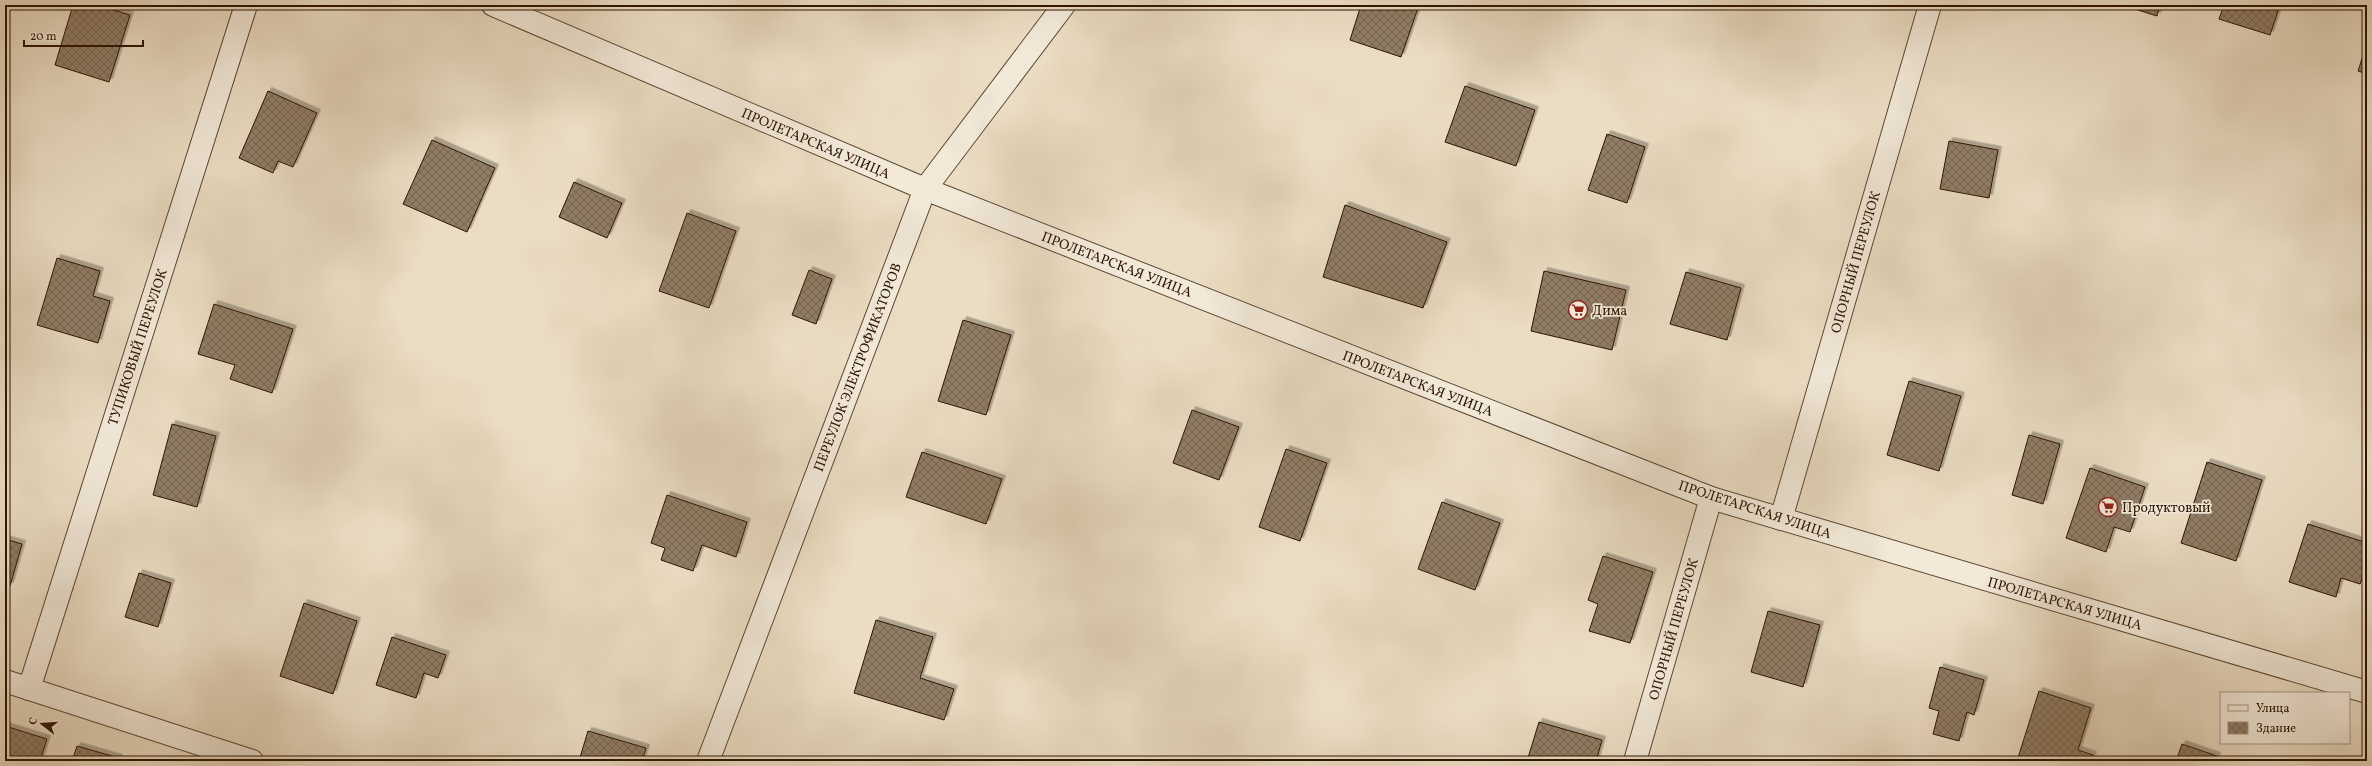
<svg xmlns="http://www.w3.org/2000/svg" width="2372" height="766" font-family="Vollkorn,serif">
<defs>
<pattern id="building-cross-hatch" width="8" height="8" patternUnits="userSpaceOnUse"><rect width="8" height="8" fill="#907d66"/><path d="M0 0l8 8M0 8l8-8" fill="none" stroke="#766552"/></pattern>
<filter id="shadow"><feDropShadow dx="3.5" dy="-3.5" stdDeviation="0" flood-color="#0004"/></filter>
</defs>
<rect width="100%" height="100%" fill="#ebddc4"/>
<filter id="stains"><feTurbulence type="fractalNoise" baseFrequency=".005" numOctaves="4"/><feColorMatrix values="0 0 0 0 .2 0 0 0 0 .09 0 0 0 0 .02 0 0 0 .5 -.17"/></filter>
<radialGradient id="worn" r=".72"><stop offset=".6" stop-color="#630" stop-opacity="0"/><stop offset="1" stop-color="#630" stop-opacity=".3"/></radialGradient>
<!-- building -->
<g fill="url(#building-cross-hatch)" stroke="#2e1401" filter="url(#shadow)">
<polygon points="73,5 97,5 130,15 109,82 55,65"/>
<polygon points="1361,5 1419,5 1401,57 1350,40"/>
<polygon points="2122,5 2160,5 2157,16"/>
<polygon points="2224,5 2280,5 2270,35 2219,19"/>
<polygon points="2367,43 2367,74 2358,71"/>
<polygon points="1465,86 1535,110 1516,166 1445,142"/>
<polygon points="268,91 317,113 293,167 278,161 273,173 239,158"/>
<polygon points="1607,134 1645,147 1627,203 1588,190"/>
<polygon points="432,140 495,168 467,232 403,204"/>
<polygon points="1949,141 1998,150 1989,198 1940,189"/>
<polygon points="574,182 622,203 607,238 559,217"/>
<polygon points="1345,205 1447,242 1423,308 1323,277"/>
<polygon points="687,213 736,231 709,308 659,291"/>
<polygon points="57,258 100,271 93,296 110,301 98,343 37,325"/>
<polygon points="809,270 832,279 816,324 792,315"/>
<polygon points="1544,271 1626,290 1612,350 1531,331"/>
<polygon points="1686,272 1741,288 1727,340 1670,324"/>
<polygon points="214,304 293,329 272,393 230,379 235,365 198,354"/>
<polygon points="963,320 1011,335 986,415 938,401"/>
<polygon points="1909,381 1961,396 1939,471 1887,455"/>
<polygon points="1192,410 1239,427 1219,480 1173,463"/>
<polygon points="172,424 216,436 197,507 153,495"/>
<polygon points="2029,435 2060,444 2043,504 2012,495"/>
<polygon points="1286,449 1327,463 1300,541 1259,527"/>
<polygon points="922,452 1002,479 986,524 906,497"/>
<polygon points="2207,462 2262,480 2236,561 2181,543"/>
<polygon points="2090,468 2145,487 2130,532 2114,527 2106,552 2066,538"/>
<polygon points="667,495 747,522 736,557 702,545 693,571 661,560 665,548 651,543"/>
<polygon points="1442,502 1500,523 1475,590 1418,569"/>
<polygon points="2308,524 2367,543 2367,564 2360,584 2341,578 2336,597 2289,582"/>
<polygon points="5,539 22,544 10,586 5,585"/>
<polygon points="1603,556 1653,572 1630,643 1589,631 1598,604 1588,600"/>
<polygon points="139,573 171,583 158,627 125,617"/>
<polygon points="304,603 357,621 333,694 280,676"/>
<polygon points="1768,611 1820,625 1803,687 1751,672"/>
<polygon points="876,620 933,637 920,678 954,689 944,720 854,693"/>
<polygon points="392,637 446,655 438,678 424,673 416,698 376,685"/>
<polygon points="1940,667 1984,680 1974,715 1967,712 1959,741 1933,734 1939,711 1929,708"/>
<polygon points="2039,691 2091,708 2078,750 2093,755 2091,761 2017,761"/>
<polygon points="1539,722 1602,740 1596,761 1527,761"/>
<polygon points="5,726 47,739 40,761 5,761"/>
<polygon points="588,731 646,748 642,761 579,761"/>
<polygon points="2182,744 2217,756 2216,761 2176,761"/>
<polygon points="77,746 119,758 118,761 72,761"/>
</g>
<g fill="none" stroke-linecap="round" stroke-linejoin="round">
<!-- minor casing -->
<g stroke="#5d4632" stroke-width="24">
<g id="minor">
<polyline points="493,5 925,189 1711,498 2367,692"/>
<polyline points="1781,519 1930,5"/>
<polyline points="5,681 252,761"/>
<polyline points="29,689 246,5"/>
<polyline points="708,761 925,189 1064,5"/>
<polyline points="1635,761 1711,498"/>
</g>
</g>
<!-- minor -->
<use href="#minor" stroke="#f2e9d9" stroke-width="22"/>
</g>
<!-- icons -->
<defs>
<g id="supermarket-ring" transform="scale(1)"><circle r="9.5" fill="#f2e9d9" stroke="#8f2418" stroke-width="1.5"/><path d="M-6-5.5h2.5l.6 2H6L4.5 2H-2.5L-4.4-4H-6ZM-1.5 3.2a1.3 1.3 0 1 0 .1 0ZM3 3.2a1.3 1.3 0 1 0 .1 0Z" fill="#8f2418"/></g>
</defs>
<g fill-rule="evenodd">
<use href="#supermarket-ring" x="1578" y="310"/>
<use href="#supermarket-ring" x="2108" y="507"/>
</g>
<g text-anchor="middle" stroke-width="3.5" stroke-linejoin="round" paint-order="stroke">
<!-- street labels -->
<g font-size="14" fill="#2e1401" stroke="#f2e9d9">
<text transform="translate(816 143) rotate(23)" y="5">ПРОЛЕТАРСКАЯ УЛИЦА</text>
<text transform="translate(1855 262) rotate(-74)" y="5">ОПОРНЫЙ ПЕРЕУЛОК</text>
<text transform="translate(1117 264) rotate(21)" y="5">ПРОЛЕТАРСКАЯ УЛИЦА</text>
<text transform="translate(137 347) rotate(-72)" y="5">ТУПИКОВЫЙ ПЕРЕУЛОК</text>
<text transform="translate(857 367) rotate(-69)" y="5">ПЕРЕУЛОК ЭЛЕКТРОФИКАТОРОВ</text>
<text transform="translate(1418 383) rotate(21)" y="5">ПРОЛЕТАРСКАЯ УЛИЦА</text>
<text transform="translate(1755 509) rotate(18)" y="5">ПРОЛЕТАРСКАЯ УЛИЦА</text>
<text transform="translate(2065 603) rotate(16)" y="5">ПРОЛЕТАРСКАЯ УЛИЦА</text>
<text transform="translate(1673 629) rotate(-74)" y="5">ОПОРНЫЙ ПЕРЕУЛОК</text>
</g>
<!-- poi labels -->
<g font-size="14" fill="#2e1401" stroke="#f2e9d9" text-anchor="start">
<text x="1592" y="315">Дима</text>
<text x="2122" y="512">Продуктовый</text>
</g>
</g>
<!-- margin -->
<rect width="2372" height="766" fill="none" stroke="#ebddc4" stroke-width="20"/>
<rect x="6" y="6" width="2360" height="754" fill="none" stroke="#2e1401" stroke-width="2"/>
<rect x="10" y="10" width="2352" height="746" fill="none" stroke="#2e1401"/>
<!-- legend -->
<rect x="2220" y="692" width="130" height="52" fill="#f2e9d9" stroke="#a49483"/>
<rect x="2228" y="705" width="20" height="6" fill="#f2e9d9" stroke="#a49483"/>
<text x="2256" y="712" font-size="12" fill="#2e1401">Улица</text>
<rect x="2228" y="722" width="20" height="12" fill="url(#building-cross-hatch)" stroke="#a49483"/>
<text x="2256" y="732" font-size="12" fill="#2e1401">Здание</text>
<!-- north arrow -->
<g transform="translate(42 724) rotate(287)" stroke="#f2e9d9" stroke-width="3" paint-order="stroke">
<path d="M0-3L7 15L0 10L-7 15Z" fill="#2e1401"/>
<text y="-6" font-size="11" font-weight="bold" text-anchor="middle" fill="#2e1401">С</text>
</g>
<!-- scale -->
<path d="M24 40v6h119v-6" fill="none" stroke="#2e1401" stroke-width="2"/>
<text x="30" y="40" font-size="12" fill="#2e1401" stroke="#f2e9d9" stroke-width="3" paint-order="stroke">20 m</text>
<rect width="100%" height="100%" filter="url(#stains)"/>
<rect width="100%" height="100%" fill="url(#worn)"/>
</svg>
